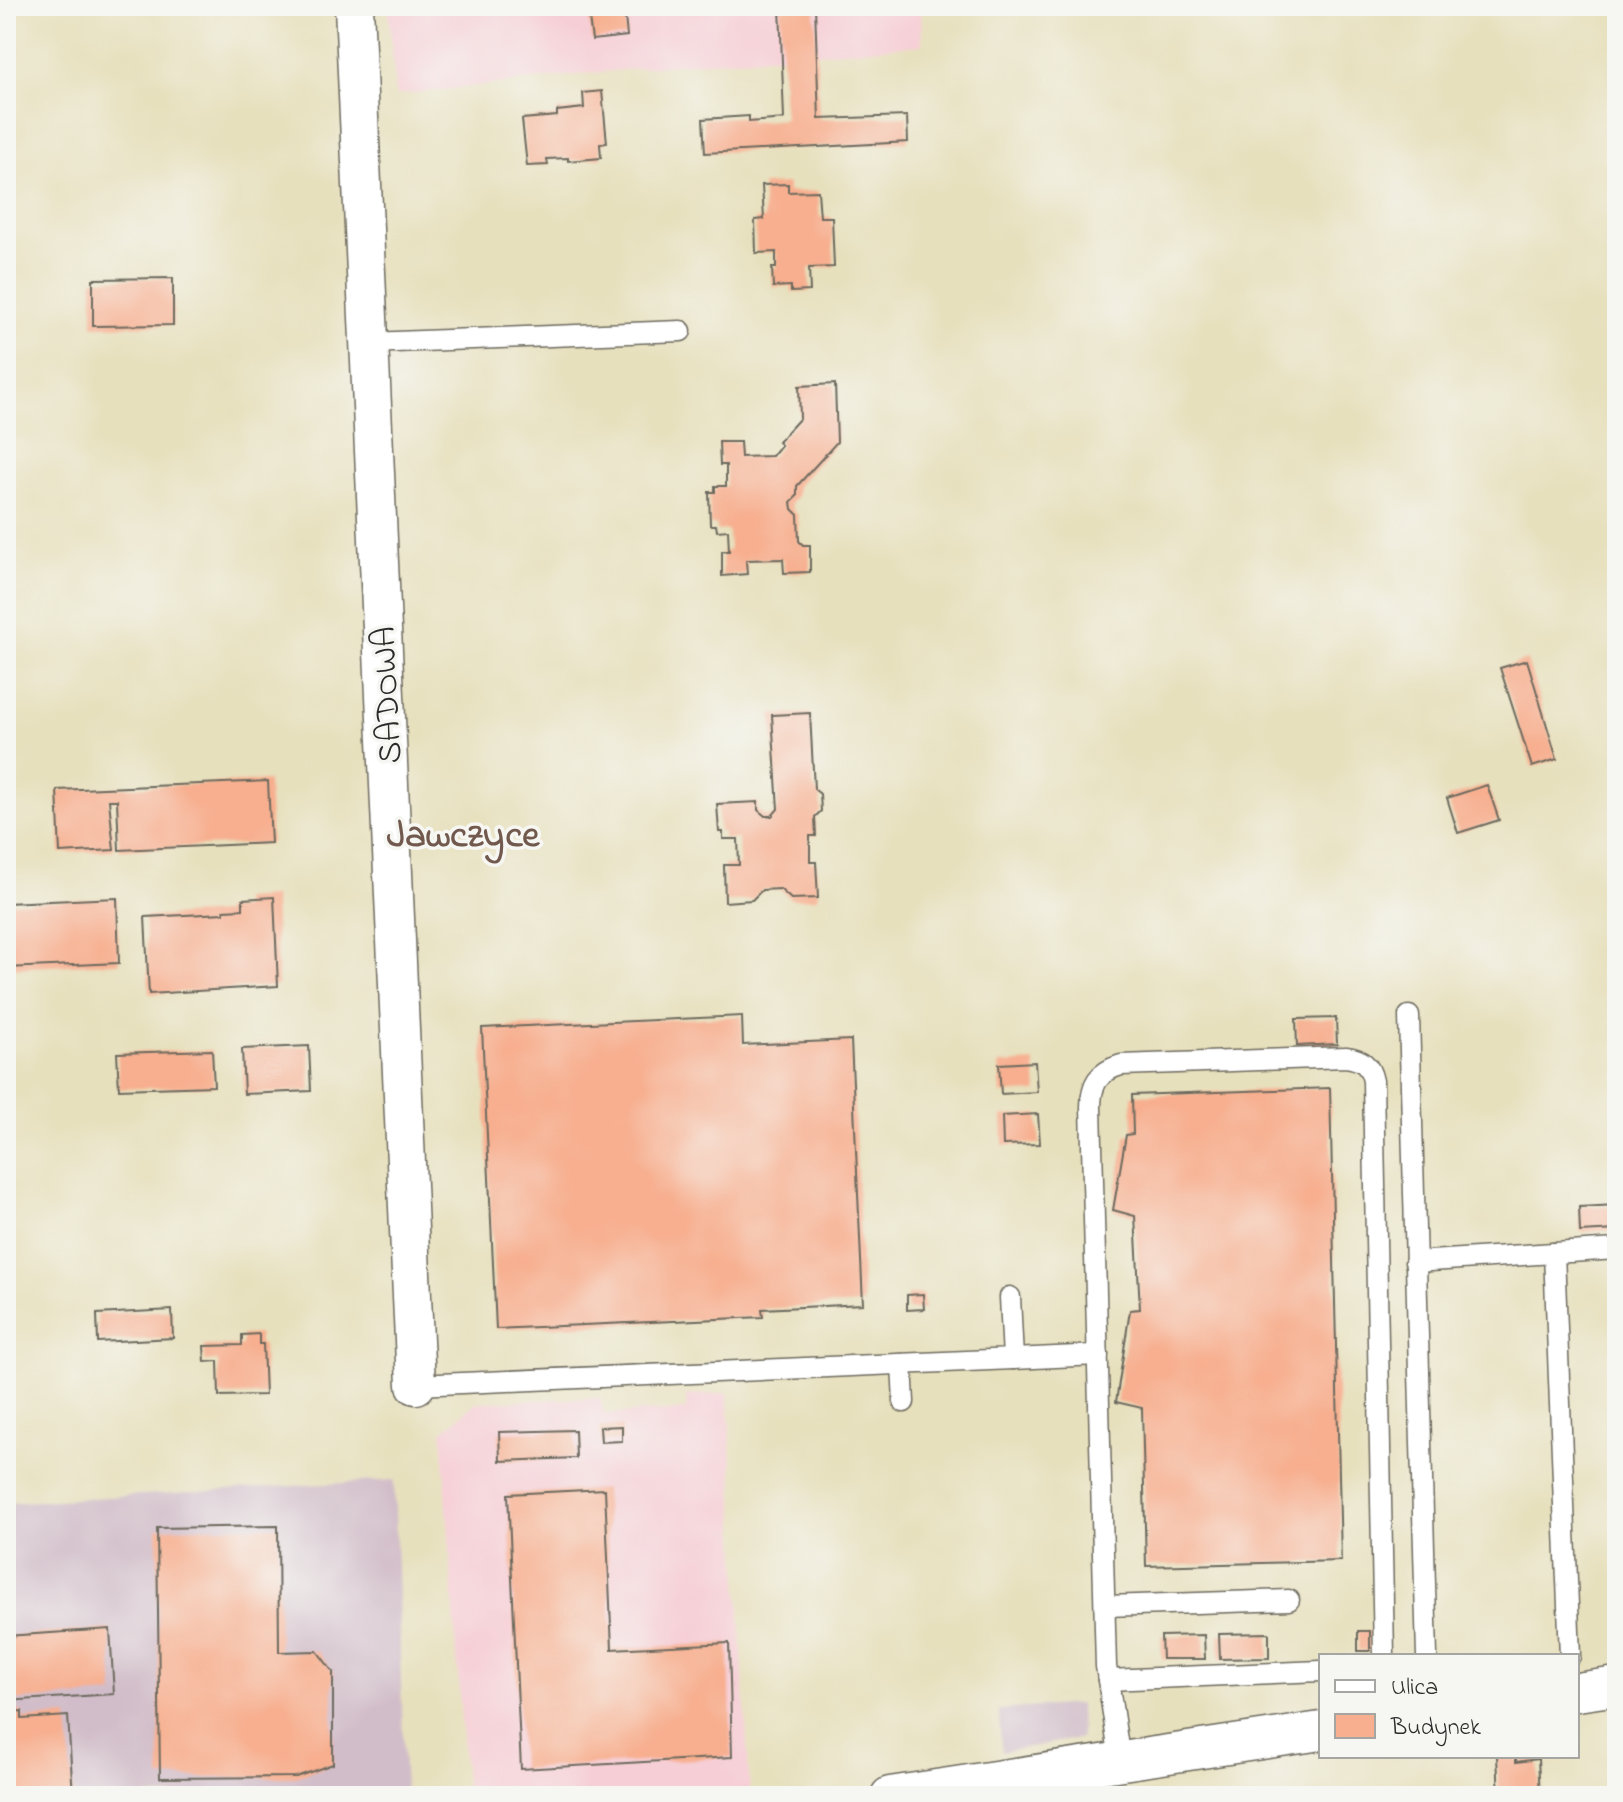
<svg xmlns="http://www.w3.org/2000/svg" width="1623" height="1802" font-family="'Indie Flower',sans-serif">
<rect width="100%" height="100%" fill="#f6f6f2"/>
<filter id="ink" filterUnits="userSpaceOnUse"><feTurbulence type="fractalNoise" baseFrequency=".0125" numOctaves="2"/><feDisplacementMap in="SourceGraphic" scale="16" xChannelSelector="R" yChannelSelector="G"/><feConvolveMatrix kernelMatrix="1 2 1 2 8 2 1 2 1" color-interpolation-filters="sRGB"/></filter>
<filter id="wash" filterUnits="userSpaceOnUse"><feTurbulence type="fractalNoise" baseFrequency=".006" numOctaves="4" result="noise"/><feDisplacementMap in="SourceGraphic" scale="32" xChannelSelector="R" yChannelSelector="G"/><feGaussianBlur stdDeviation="1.8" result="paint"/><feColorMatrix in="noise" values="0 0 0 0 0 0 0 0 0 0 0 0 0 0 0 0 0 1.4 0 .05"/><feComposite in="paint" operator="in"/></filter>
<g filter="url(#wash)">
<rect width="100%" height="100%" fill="#e7e0bd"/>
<!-- built -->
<g fill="#f6cfd6">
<polygon points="388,6 921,6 922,45 676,64 396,95"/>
<polygon points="728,1393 750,1795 466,1796 442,1432 476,1402 600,1398 604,1414 686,1410 686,1395"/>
</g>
<!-- industrial -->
<g fill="#d1bdc9">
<polygon points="394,1480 405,1796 6,1796 6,1503"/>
<polygon points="1080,1704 1081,1738 1001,1752 999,1710"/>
</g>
<g id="blocks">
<!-- building -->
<g fill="#f7af8f">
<polygon points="780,6 815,6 819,119 907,116 908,142 705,153 703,119 749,116 749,122 784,119"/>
<polygon points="624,7 627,36 592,40 588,11"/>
<polygon points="602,91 607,143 600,144 601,158 568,161 568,158 547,159 548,165 527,166 522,119 557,116 557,111 584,108 583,93"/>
<polygon points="788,184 788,192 818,191 820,217 832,217 834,267 809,268 810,291 791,292 791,286 773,287 772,268 776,268 776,252 756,253 755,220 764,219 762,185"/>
<polygon points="173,278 173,325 93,326 93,279"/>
<polygon points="835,384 837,442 797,486 797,496 791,502 792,509 798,515 799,541 803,545 810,545 810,572 784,573 783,559 746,560 747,574 722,576 722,551 729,551 728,530 717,531 716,525 710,525 709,492 715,492 715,486 726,486 726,465 720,465 719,442 740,442 741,457 772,456 781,445 778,442 800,418 799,386"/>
<polygon points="1527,660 1557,759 1532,767 1500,668"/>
<polygon points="810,713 814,789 820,794 821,811 815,817 816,836 810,836 810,862 816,862 818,898 791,899 780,889 762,890 752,900 725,902 724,865 739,865 738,839 723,839 723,832 719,832 717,804 758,802 758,810 765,816 772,816 778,809 772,715"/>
<polygon points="268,781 271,843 119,850 117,800 109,800 114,850 60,853 57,790"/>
<polygon points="1487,785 1499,820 1458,833 1447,798"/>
<polygon points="274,897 278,986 149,994 145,917 224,913 224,910 243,909 243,899"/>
<polygon points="117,898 119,963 6,968 6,903"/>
<polygon points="742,1016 743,1045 851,1040 863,1304 762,1309 763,1317 496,1329 482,1028"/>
<polygon points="1336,1018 1337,1044 1297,1046 1296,1019"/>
<polygon points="309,1046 311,1091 244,1094 242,1049"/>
<polygon points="212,1050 214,1086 119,1089 117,1053"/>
<polygon points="1035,1062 1037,1092 1001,1094 999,1064"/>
<polygon points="1330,1088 1341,1561 1146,1566 1142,1408 1116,1402 1130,1310 1140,1309 1135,1216 1113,1210 1126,1135 1133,1134 1132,1095"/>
<polygon points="1038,1114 1040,1144 1003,1145 1002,1116"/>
<polygon points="1617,1205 1617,1230 1580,1232 1579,1207"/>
<polygon points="923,1294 924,1309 907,1310 907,1295"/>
<polygon points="172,1310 173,1338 98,1342 97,1314"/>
<polygon points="259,1334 259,1344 263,1344 265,1395 219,1396 218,1361 205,1362 204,1346 242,1345 242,1335"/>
<polygon points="622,1426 622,1441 601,1442 600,1427"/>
<polygon points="575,1430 576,1458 500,1461 499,1432"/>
<polygon points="605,1489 612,1649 729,1643 732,1757 521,1769 508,1494"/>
<polygon points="278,1526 279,1652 317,1651 333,1672 333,1764 296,1777 160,1778 157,1528"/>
<polygon points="110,1629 114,1694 6,1701 6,1636"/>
<rect x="1358" y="1631" width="12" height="20"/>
<polygon points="1269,1633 1269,1658 1220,1659 1219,1634"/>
<polygon points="1204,1635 1205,1659 1162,1659 1161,1636"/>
<polygon points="22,1711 22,1719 68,1716 73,1796 6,1796 6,1712"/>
<polygon points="1611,1739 1617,1739 1617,1796 1614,1796"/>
<polygon points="1497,1756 1516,1756 1516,1762 1538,1759 1540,1796 1499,1796"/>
</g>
</g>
</g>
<g filter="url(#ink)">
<use href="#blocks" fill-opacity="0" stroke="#6d6a5e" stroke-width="2"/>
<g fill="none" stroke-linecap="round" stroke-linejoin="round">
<!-- lane casing -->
<g stroke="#6d6a5e" stroke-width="23">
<g id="lane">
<polyline points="369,343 681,331"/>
<polyline points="1409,1016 1427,1656"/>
<polyline points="1554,1253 1617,1249"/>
<polyline points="1415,1262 1554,1253 1570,1656"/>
<polyline points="1013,1359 1098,1355"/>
<polyline points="902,1364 904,1402"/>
<polyline points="416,1385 1013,1359 1010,1297"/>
<polyline points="1106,1606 1289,1600"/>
<polyline points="1108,1680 1321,1671"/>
<path d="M1120,1761L1106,1666L1091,1107C1091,1084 1098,1072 1121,1065L1346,1057C1362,1059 1370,1065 1373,1081L1384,1656"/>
</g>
</g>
<!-- street casing -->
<g stroke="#6d6a5e" stroke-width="41">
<g id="street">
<polyline points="354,6 416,1385"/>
<polyline points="1577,1692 1617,1686"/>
<polyline points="890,1796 1321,1731"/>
</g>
</g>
<!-- lane -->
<use href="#lane" stroke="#fff" stroke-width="20"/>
<!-- street -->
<use href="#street" stroke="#fff" stroke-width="38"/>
</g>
</g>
<g text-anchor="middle" stroke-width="7" stroke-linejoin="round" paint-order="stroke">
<!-- street labels -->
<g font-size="34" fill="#2b2b2b" stroke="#f6f6f2">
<text transform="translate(385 695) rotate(-93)" y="12">SADOWA</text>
</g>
<!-- quarter labels -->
<g font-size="38" font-weight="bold" fill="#72594e" stroke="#f6f6f2">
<text x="463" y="846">Jawczyce</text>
</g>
</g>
<!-- margin -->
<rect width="1623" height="1802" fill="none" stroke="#f6f6f2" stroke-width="32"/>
<!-- legend -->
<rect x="1319" y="1654" width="260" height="104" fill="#f6f6f2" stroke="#a5a5a2" stroke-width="2"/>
<rect x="1335" y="1680" width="40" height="12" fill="#ffffff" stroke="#a5a5a2" stroke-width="2"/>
<text x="1391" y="1694" font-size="24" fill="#2b2b2b">Ulica</text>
<rect x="1335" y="1714" width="40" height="24" fill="#f7af8f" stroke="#a5a5a2" stroke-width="2"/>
<text x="1391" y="1734" font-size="24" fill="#2b2b2b">Budynek</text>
</svg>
